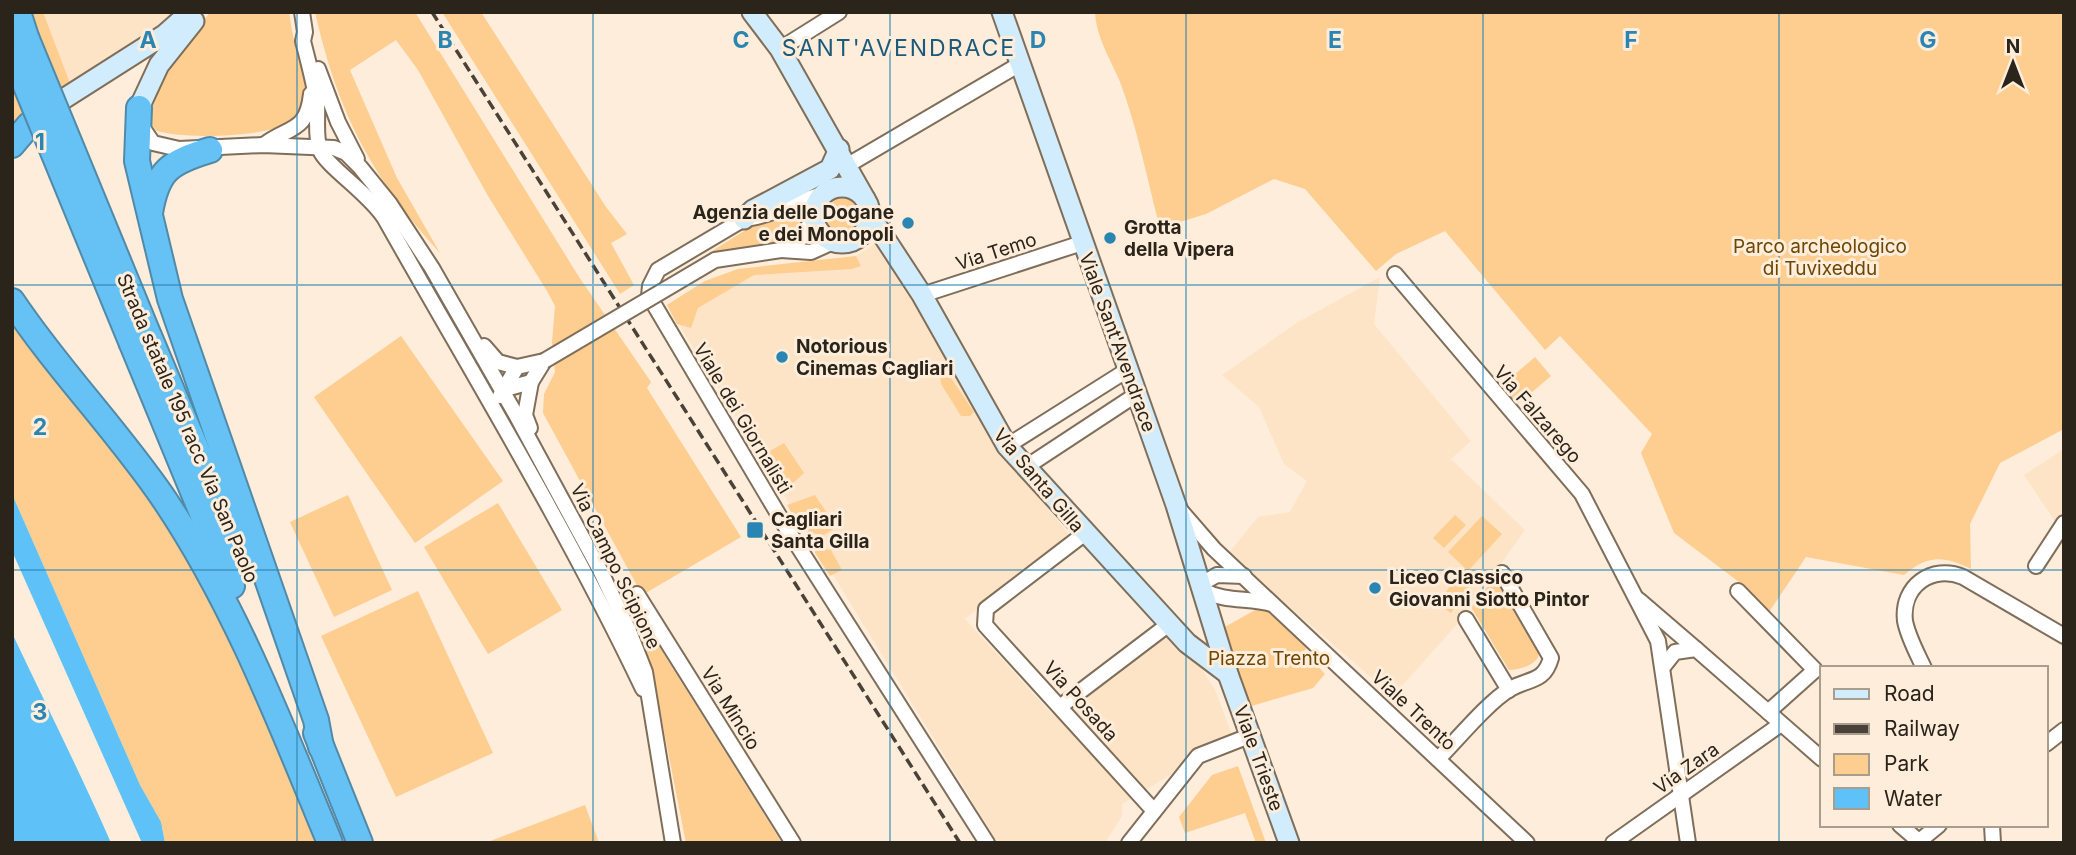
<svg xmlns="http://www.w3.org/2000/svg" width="2076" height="855" font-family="Inter,sans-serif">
<rect width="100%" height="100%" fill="#fdedda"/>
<!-- built -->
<g fill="#fde4c6">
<polygon points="43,12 178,12 127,50 70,83"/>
<polygon points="879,241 1009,460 1070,536 965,619 1052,714 1156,628 1194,656 1215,690 1233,737 1122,804 1122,816 1105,843 998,843 667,305 705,281 738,269 856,256"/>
<polygon points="1380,277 1374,324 1471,441 1451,459 1525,530 1459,622 1393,696 1228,554 1258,517 1290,512 1307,481 1284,464 1259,407 1222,375 1298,322"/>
<polygon points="2064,449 2064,514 2056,523 2024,475"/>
</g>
<!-- green -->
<g fill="#fecd90">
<polygon points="12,12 43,12 70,83 12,130"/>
<path d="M210,12H289C291,26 294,41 297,55C300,68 309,76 306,91C304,104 299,115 288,123C268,137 178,140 155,130L148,119L151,92Z"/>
<path d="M315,12H415L579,277L651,382L647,388L741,537L644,594L640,591L543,413L544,394L555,372L552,342L555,306L547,291L488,196L418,70L396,40L350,70L397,178L440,253C371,176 338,113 315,12Z"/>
<polygon points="442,12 481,12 606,207 627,234 611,243 634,285 620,294"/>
<path d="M1095,12H2064V429L2000,463L1970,524L1971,569C1945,556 1928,554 1904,575L1806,557L1769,612L1743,585L1674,533L1641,453L1652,434L1560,336L1545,350L1445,231L1396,254L1376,271L1305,189L1274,179L1206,214L1160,228C1147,180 1138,129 1120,82C1111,60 1096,37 1095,12Z"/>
<circle cx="842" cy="216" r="21"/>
<polygon points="790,213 796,215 801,223 794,238 778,243 709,253 760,221"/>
<polygon points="856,256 861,266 852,269 754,275 698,308 691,328 677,324 667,305 705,281 738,269"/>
<polygon points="12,312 186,545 324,843 165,843 161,822 140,785 12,494"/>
<polygon points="401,336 503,481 415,543 314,397"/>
<polygon points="1535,357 1551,376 1518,404 1501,386"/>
<polygon points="947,372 974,412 970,416 961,416 941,384 940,376"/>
<polygon points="747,414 762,438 756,451 751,449 736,421"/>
<polygon points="784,443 804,473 780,495 764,471 770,451"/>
<polygon points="348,495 392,590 334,617 290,522"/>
<polygon points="815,495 836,527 824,535 803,532 787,505"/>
<polygon points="498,503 562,610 488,654 424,547"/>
<polygon points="1455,515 1466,525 1444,548 1433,538"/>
<polygon points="1482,516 1502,534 1468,571 1448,552"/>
<polygon points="816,548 831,550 842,570 830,576 815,553"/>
<polygon points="1456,577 1469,586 1451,613 1438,604"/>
<path d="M1495,577L1539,654C1537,665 1519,670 1509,670L1471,607Z"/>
<polygon points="418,591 493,753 396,797 321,636"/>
<polygon points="630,600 782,843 686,843 651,665"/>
<polygon points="1264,605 1309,646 1304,651 1325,674 1313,688 1248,707 1223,628"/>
<polygon points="1238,766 1266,843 1256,843 1245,813 1185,833 1179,817 1212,775"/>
<polygon points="585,805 599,843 485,843"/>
</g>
<!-- water -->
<g fill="#5ec1f7">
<polygon points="12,494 140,785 161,822 165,843 142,843 12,551"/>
<path d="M12,633C45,703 80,772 111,843H12Z"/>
</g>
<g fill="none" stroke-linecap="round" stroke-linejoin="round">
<!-- street casing -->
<g stroke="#7f6e5a" stroke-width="18">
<g id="street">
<path d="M302,12L305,32L303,41C308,61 314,82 317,103C318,117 315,137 320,150C326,166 371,195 385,219C473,375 566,527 643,689"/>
<polyline points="780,49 839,12"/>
<polyline points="318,69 338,122 357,159"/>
<polyline points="142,127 153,143 179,149 263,145 334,148 346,153 360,167 390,204 432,268 515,413 600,570 629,631 645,672 673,843"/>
<path d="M265,144C290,126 307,132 311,94"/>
<polyline points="848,165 1020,64"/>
<path d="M823,194C799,200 766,218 744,219L658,270L650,286L649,296L787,529L987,843"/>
<polyline points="781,250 811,252 833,242"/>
<path d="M782,250C801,244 806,233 813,216"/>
<polyline points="1395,274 1582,494 1658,641 1688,843"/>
<polyline points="922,295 1082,243"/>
<polyline points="484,346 498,362 517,367"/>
<polyline points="502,390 531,382 544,361"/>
<polyline points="500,396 517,367 544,361"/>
<polyline points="530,428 525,415 531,382"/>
<polyline points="1007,446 1129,369"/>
<polyline points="1026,467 1137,394"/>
<polyline points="1181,511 1214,549 1527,843"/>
<polyline points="1084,534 986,609 985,625 1154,811"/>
<polyline points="2036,566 2064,523"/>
<polyline points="1201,584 1217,575 1244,576"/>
<path d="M1203,590C1226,603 1248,597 1272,604"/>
<polyline points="1738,591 1815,670 1768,712"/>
<polyline points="637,594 793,843"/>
<polyline points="1639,600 1696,649"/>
<polyline points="1466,619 1509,690"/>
<polyline points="1663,667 1675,652 1696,649 1822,759"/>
<path d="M1924,668C1917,653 1908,637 1905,621C1901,586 1932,564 1963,577L2064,636"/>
<polyline points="1061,706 1169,624"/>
<polyline points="2046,744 2064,730"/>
<path d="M1438,759C1457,740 1488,702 1510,689C1529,678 1544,683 1551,658L1502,573"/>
<polyline points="1900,825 1921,843"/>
<polyline points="1992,825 1993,843"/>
<polyline points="1129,843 1198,756 1249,736"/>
<polyline points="1613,843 1781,724"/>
<polyline points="1917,843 1939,825"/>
</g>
</g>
<!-- secondary casing -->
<g stroke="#7f6e5a" stroke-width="23">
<g id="secondary">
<polyline points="752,12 780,49 865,199"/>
<polyline points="1002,12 1176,505 1228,674 1289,843"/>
<polyline points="139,108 159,65 194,21"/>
<polyline points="43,112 164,35 190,12"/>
<circle cx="842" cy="215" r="28"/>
<polyline points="871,217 922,295 1007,446 1187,643 1228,674"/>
<polyline points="744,219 753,210 830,169 839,149"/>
</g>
</g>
<!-- highway casing -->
<g stroke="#518aa8" stroke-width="28">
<g id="highway">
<polyline points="18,12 26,37"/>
<polyline points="139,108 137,161 170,299 316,720 321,747"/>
<polyline points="12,145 29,125"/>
<path d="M150,213C157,170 170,162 210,150"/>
<path d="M12,301C58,370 117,430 164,499C236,606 281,725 330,843"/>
<polyline points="149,336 245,564"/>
<polyline points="132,344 232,586"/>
<polyline points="316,733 360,843"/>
</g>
</g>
<!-- street -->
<use href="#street" stroke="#fff" stroke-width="14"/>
<!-- secondary -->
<use href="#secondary" stroke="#d1ecfc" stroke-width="19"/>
<!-- highway -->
<use href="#highway" stroke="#66c1f4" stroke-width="24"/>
<!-- rail -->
<polyline stroke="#4a4238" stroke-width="3.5" stroke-dasharray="10 5" stroke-linecap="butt" points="432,12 960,843"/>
<!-- street-bridge casing -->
<g stroke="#7f6e5a" stroke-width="18" stroke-linecap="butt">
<polyline id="street-bridge" points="544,361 715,260 781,250"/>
</g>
<!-- highway-bridge casing -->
<g stroke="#518aa8" stroke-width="28" stroke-linecap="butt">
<g id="highway-bridge">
<polyline points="26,37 149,336"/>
<polyline points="12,52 132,344"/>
</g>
</g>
<!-- street-bridge -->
<use href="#street-bridge" stroke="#fff" stroke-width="14"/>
<!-- highway-bridge -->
<use href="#highway-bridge" stroke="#66c1f4" stroke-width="24"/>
</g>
<!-- grid -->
<path fill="none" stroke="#2a85b2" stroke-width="2" stroke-opacity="0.55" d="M297,12V843M593,12V843M890,12V843M1186,12V843M1483,12V843M1779,12V843M12,285H2064M12,570H2064"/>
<!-- markers -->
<g fill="#2a85b2" stroke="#fdedda" stroke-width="2.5">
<circle cx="908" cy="223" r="7"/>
<circle cx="1110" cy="238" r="7"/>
<circle cx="782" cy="357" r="7"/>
<rect x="746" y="521" width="18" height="18" rx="3.5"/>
<circle cx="1375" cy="588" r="7"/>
</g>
<g text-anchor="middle" stroke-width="6" stroke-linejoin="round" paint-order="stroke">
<!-- poi labels -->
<g font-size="19" font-weight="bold" fill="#2b241b" stroke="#fdedda" text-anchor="start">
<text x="894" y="219" text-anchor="end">Agenzia delle Dogane<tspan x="894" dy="22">e dei Monopoli</tspan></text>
<text x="1124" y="234">Grotta<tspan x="1124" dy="22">della Vipera</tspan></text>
<text x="796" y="353">Notorious<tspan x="796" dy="22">Cinemas Cagliari</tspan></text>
<text x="771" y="526">Cagliari<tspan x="771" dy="22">Santa Gilla</tspan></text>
<text x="1389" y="584">Liceo Classico<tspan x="1389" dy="22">Giovanni Siotto Pintor</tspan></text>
</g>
<!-- park labels -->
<g font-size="19" fill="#6e4704" stroke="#fdedda">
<text x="1820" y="253">Parco archeologico<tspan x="1820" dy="22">di Tuvixeddu</tspan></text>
<text x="1269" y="665">Piazza Trento</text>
</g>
<!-- street labels -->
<g font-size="19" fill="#2b241b" stroke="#fdedda">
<text transform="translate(996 251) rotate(-18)" y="7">Via Temo</text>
<text transform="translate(1118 342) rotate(70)" y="7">Viale Sant'Avendrace</text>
<text transform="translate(1538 414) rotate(49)" y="7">Via Falzarego</text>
<text transform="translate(743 418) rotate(59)" y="7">Viale dei Giornalisti</text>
<text transform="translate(188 428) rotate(67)" y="7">Strada statale 195 racc Via San Paolo</text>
<text transform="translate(1039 480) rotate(50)" y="7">Via Santa Gilla</text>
<text transform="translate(616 566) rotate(64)" y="7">Via Campo Scipione</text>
<text transform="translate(1081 701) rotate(48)" y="7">Via Posada</text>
<text transform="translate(731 708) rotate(58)" y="7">Via Mincio</text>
<text transform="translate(1414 710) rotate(43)" y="7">Viale Trento</text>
<text transform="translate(1259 758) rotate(70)" y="7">Viale Trieste</text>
<text transform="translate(1686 768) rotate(-35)" y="7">Via Zara</text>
</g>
<!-- quarter labels -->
<g font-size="23" letter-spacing="2" fill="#1d5a7a" stroke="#fdedda">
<text x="899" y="56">SANT'AVENDRACE</text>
</g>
</g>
<g font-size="23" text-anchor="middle" font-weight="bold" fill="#2a85b2" stroke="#fdedda" stroke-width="6" stroke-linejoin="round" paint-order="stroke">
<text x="148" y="48">A</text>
<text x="445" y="48">B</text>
<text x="741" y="48">C</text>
<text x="1038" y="48">D</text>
<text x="1335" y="48">E</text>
<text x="1631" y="48">F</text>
<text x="1928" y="48">G</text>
<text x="40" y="150">1</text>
<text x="40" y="435">2</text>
<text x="40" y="720">3</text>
</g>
<!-- border -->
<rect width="2076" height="855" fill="none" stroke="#2b241b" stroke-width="28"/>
<!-- legend -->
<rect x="1820" y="666" width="228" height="161" fill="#fdedda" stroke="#a99d8e" stroke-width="2"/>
<rect x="1834" y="689" width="35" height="10" fill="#d1ecfc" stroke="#a99d8e" stroke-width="2"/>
<text x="1884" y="701" font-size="21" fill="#2b241b">Road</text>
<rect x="1834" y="724" width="35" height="10" fill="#4a4238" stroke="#a99d8e" stroke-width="2"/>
<text x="1884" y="736" font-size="21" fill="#2b241b">Railway</text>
<rect x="1834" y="754" width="35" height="21" fill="#fecd90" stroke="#a99d8e" stroke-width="2"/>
<text x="1884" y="771" font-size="21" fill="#2b241b">Park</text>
<rect x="1834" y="788" width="35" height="21" fill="#5ec1f7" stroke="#a99d8e" stroke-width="2"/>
<text x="1884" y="806" font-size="21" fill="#2b241b">Water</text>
<!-- north arrow -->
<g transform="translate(2013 63)" stroke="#fdedda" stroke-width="5" paint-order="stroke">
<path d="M0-5L12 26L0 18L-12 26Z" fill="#2b241b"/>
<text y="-10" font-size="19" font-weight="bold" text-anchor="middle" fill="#2b241b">N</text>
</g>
</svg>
